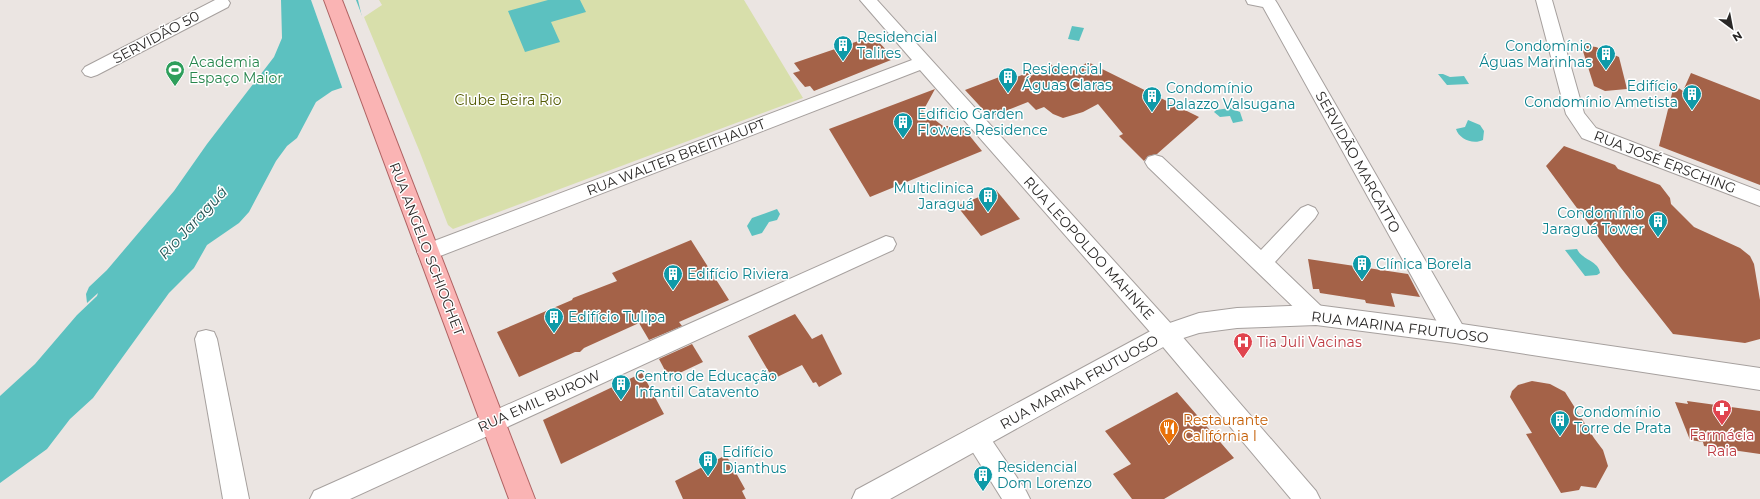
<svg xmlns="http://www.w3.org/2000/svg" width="1760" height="499" font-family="Montserrat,sans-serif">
<rect width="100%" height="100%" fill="#ebe5e2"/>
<!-- green -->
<polygon fill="#d8dfab" points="379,0 744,0 803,98 453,229 448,225 419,150 364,17 382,5"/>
<!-- water -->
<g fill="#5cc1c0">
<polygon points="281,0 358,0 365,30 347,86 332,91 316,102 297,138 287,146 276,161 249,212 239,223 207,245 194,268 169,293 93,398 70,419 47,449 0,483 0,396 35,364 77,315 97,296 98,293 87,303 86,294 89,287 107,270 174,191 207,144 274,57 282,38"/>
<polygon points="548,0 580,0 586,12 551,22 560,42 525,52 508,11"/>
<polygon points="1072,26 1084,28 1079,41 1068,39"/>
<polygon points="1438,74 1443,74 1450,77 1464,76 1469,84 1447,85"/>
<polygon points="1230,108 1240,112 1243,121 1233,123 1230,116 1220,117 1214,112 1216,110"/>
<path d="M1468,120L1480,125L1484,131L1483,140C1473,145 1459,139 1456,129L1465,127Z"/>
<polygon points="777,209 780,214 777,220 769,222 762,233 752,236 747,226 752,218"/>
<path d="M1577,249C1582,260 1599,261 1600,273L1597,275L1585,276L1565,250Z"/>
</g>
<!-- pier -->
<polygon fill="#ebe5e2" points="311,0 356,0 366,26 368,44 361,75 343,90"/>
<!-- building -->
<g fill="#a46248">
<polygon points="873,36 891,55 887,57 891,60 814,91 810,86 805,87 793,73 800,71 794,63"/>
<polygon points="1581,45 1596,47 1619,57 1627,89 1605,91 1594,86"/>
<polygon points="1088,62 1199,117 1157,154 1148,156 1144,161 1119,136 1123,134 1098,104 1083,112 1063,118 1053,114 1044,107 1036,110 1028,102 990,117 965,90 1010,73 1014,78 1051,64 1064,76"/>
<polygon points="1691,73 1760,100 1760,185 1659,146 1674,85 1683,91"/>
<polygon points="935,89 923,111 943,126 954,126 965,130 982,151 870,197 829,129"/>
<polygon points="1564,146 1615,165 1618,169 1660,185 1670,198 1671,204 1694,227 1740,248 1750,256 1754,264 1760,300 1760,339 1745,343 1673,334 1621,268 1546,166"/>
<polygon points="996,190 1020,219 981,236 957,206"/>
<polygon points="691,240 729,300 679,322 682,326 649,340 639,323 584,348 580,352 575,352 519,377 497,332 572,300 573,298 617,281 612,273"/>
<polygon points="1308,259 1408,274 1420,297 1391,293 1395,307 1366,303 1365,300 1320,293 1319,289 1313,289"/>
<polygon points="795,314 812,339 822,334 842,374 819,387 816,382 813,383 802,365 773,379 748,336"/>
<polygon points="692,344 703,362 669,378 659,359"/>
<polygon points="642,373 664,414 561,464 543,420"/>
<polygon points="1532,381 1550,384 1565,392 1594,438 1603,450 1608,466 1596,488 1581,486 1579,490 1561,493 1526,434 1532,433 1510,397 1512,391 1518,385"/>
<polygon points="1177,392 1234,458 1164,499 1132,499 1113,474 1131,464 1105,431"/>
<polygon points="1687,401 1760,411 1760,454 1704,446 1703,442 1690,440 1675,402 1688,404"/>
<polygon points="726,455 745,489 742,491 746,499 683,499 675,481"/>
</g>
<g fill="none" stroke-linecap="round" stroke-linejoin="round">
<!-- minor casing -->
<g stroke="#a6a09e" stroke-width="2">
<g id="minor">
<polygon points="215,0 228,0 230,3 228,7 97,75 91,77 85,75 82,71 85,67"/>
<polygon points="860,0 877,0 1174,327 1316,491 1320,499 1291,499 1158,341 920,70 435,258 428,260 421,258 417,252 421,246 912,60"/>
<polygon points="1246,0 1275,0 1277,3 1463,326 1466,333 1463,340 1455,342 1447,340 1263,7 1248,4"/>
<polygon points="1536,0 1552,0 1584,113 1596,128 1760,191 1760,206 1582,138 1566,114"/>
<polygon points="1155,155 1162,157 1261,250 1301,208 1308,205 1315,208 1318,213 1315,218 1275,262 1324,309 1327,315 1324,321 1316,324 1308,321 1148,167 1145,162 1148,157"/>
<polygon points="886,236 893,238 896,244 893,250 350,499 310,499 314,491"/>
<polygon points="206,330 214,332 217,339 249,499 223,499 195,339 198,332"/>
<polygon points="976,427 985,430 1026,491 1030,499 1002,499 964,438 967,430"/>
</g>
</g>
<!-- tertiary casing -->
<g stroke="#a6a09e" stroke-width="2">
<polygon id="tertiary" points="1316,305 1455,323 1760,368 1760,390 1455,343 1316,325 1237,328 1199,333 1174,341 890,499 852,499 856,490 1158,327 1199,313 1237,308"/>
</g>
<!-- primary casing -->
<g stroke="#af6262" stroke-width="2">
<polygon id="primary" points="324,0 342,0 535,499 509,499"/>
</g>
<!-- minor -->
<use href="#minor" fill="#fff" fill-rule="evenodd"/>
<!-- tertiary -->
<use href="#tertiary" fill="#fff" fill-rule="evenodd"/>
<!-- primary -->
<use href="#primary" fill="#fab4b4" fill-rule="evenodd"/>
</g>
<!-- icons -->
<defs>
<g id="building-pin" transform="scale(1)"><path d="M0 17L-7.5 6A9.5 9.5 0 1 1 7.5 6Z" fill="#0f9aa8" stroke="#fff"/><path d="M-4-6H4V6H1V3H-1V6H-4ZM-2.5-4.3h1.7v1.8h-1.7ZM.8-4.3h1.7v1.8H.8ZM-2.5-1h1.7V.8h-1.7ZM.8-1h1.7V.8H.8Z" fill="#fff"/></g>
<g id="stadium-pin" transform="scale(1)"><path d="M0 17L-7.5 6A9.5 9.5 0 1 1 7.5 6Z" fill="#2e9e5b" stroke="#fff"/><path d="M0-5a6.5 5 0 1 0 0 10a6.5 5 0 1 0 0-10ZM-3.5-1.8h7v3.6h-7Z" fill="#fff"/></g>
<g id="hospital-pin" transform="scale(1)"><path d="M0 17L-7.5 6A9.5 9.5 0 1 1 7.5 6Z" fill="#e0444e" stroke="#fff"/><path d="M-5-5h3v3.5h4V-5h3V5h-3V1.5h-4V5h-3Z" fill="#fff"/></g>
<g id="pharmacy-pin" transform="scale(1)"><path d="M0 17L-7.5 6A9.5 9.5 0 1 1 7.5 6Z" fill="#e0444e" stroke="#fff"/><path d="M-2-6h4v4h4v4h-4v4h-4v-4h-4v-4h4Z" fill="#fff"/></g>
<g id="restaurant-pin" transform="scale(1)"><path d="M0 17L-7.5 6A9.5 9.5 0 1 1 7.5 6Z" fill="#e8710a" stroke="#fff"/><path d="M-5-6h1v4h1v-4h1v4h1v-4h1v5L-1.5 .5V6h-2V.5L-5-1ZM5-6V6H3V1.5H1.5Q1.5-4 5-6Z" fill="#fff"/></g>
</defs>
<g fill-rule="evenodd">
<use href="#building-pin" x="843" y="45"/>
<use href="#building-pin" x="1606" y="54"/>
<use href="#stadium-pin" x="175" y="70"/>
<use href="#building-pin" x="1008" y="77"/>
<use href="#building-pin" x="1692" y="94"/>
<use href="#building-pin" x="1152" y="96"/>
<use href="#building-pin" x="903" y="122"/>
<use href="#building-pin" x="988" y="196"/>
<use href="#building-pin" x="1658" y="221"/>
<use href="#building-pin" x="1362" y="264"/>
<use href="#building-pin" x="673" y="274"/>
<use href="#building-pin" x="554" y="317"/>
<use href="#hospital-pin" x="1243" y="342"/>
<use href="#building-pin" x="621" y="384"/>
<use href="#pharmacy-pin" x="1722" y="409"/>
<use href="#building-pin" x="1560" y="420"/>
<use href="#restaurant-pin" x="1169" y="428"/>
<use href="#building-pin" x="708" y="460"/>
<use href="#building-pin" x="983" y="475"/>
</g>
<g text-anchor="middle" stroke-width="3" stroke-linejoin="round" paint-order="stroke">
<!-- street labels -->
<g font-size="14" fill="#2a2827" stroke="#fff">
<text transform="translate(156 37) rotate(-28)" y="5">SERVIDÃO 50</text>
<text transform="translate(676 157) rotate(-21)" y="5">RUA WALTER BREITHAUPT</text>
<text transform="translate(1358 162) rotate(61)" y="5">SERVIDÃO MARCATTO</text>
<text transform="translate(1665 162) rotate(21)" y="5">RUA JOSÉ ERSCHING</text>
<text transform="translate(1089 248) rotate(48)" y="5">RUA LEOPOLDO MAHNKE</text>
<text transform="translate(427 249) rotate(69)" y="5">RUA ANGELO SCHIOCHET</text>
<text transform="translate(1400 327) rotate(7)" y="5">RUA MARINA FRUTUOSO</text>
<text transform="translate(1079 382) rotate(-29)" y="5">RUA MARINA FRUTUOSO</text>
<text transform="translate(539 401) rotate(-24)" y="5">RUA EMIL BUROW</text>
</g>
<!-- culture labels -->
<g font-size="14" fill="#0d838f" stroke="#fff" text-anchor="start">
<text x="857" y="42">Residencial<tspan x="857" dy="16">Talires</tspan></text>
<text x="1592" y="51" text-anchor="end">Condomínio<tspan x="1592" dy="16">Águas Marinhas</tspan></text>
<text x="1022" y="74">Residencial<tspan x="1022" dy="16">Águas Claras</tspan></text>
<text x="1678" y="91" text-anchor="end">Edifício<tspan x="1678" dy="16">Condomínio Ametista</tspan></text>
<text x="1166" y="93">Condomínio<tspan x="1166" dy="16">Palazzo Valsugana</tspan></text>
<text x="917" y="119">Edificio Garden<tspan x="917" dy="16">Flowers Residence</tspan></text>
<text x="974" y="193" text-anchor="end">Multiclinica<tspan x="974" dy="16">Jaraguá</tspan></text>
<text x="1644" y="218" text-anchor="end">Condomínio<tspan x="1644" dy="16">Jaraguá Tower</tspan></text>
<text x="1376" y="269">Clínica Borela</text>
<text x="687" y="279">Edifício Riviera</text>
<text x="568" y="322">Edifício Tulipa</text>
<text x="635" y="381">Centro de Educação<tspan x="635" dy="16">Infantil Catavento</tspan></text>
<text x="1574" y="417">Condomínio<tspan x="1574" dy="16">Torre de Prata</tspan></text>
<text x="722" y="457">Edifício<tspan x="722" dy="16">Dianthus</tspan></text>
<text x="997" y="472">Residencial<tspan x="997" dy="16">Dom Lorenzo</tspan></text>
</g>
<!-- leisure labels -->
<g font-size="14" fill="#27864d" stroke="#fff" text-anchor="start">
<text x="189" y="67">Academia<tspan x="189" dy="16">Espaço Maior</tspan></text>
</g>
<!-- park labels -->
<g font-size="14" fill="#545b04" stroke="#fff">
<text x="508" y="105">Clube Beira Rio</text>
</g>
<!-- health labels -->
<g font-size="14" fill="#be3a42" stroke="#fff" text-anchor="start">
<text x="1257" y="347">Tia Juli Vacinas</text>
<text x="1722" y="440" text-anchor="middle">Farmácia<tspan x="1722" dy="16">Raia</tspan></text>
</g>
<!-- food labels -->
<g font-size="14" fill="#c56008" stroke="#fff" text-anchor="start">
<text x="1183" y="425">Restaurante<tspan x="1183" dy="16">Califórnia I</tspan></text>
</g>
<!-- water labels -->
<g font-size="15" font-style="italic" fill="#265353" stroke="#fff">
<text transform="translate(193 223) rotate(-47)" y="5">Rio Jaraguá</text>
</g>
</g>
<!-- north arrow -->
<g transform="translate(1732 28) rotate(148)" stroke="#ffffff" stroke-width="3" paint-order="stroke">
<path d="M0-3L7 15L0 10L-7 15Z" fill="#2a2827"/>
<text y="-6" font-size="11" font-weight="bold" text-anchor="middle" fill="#2a2827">N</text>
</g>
</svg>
